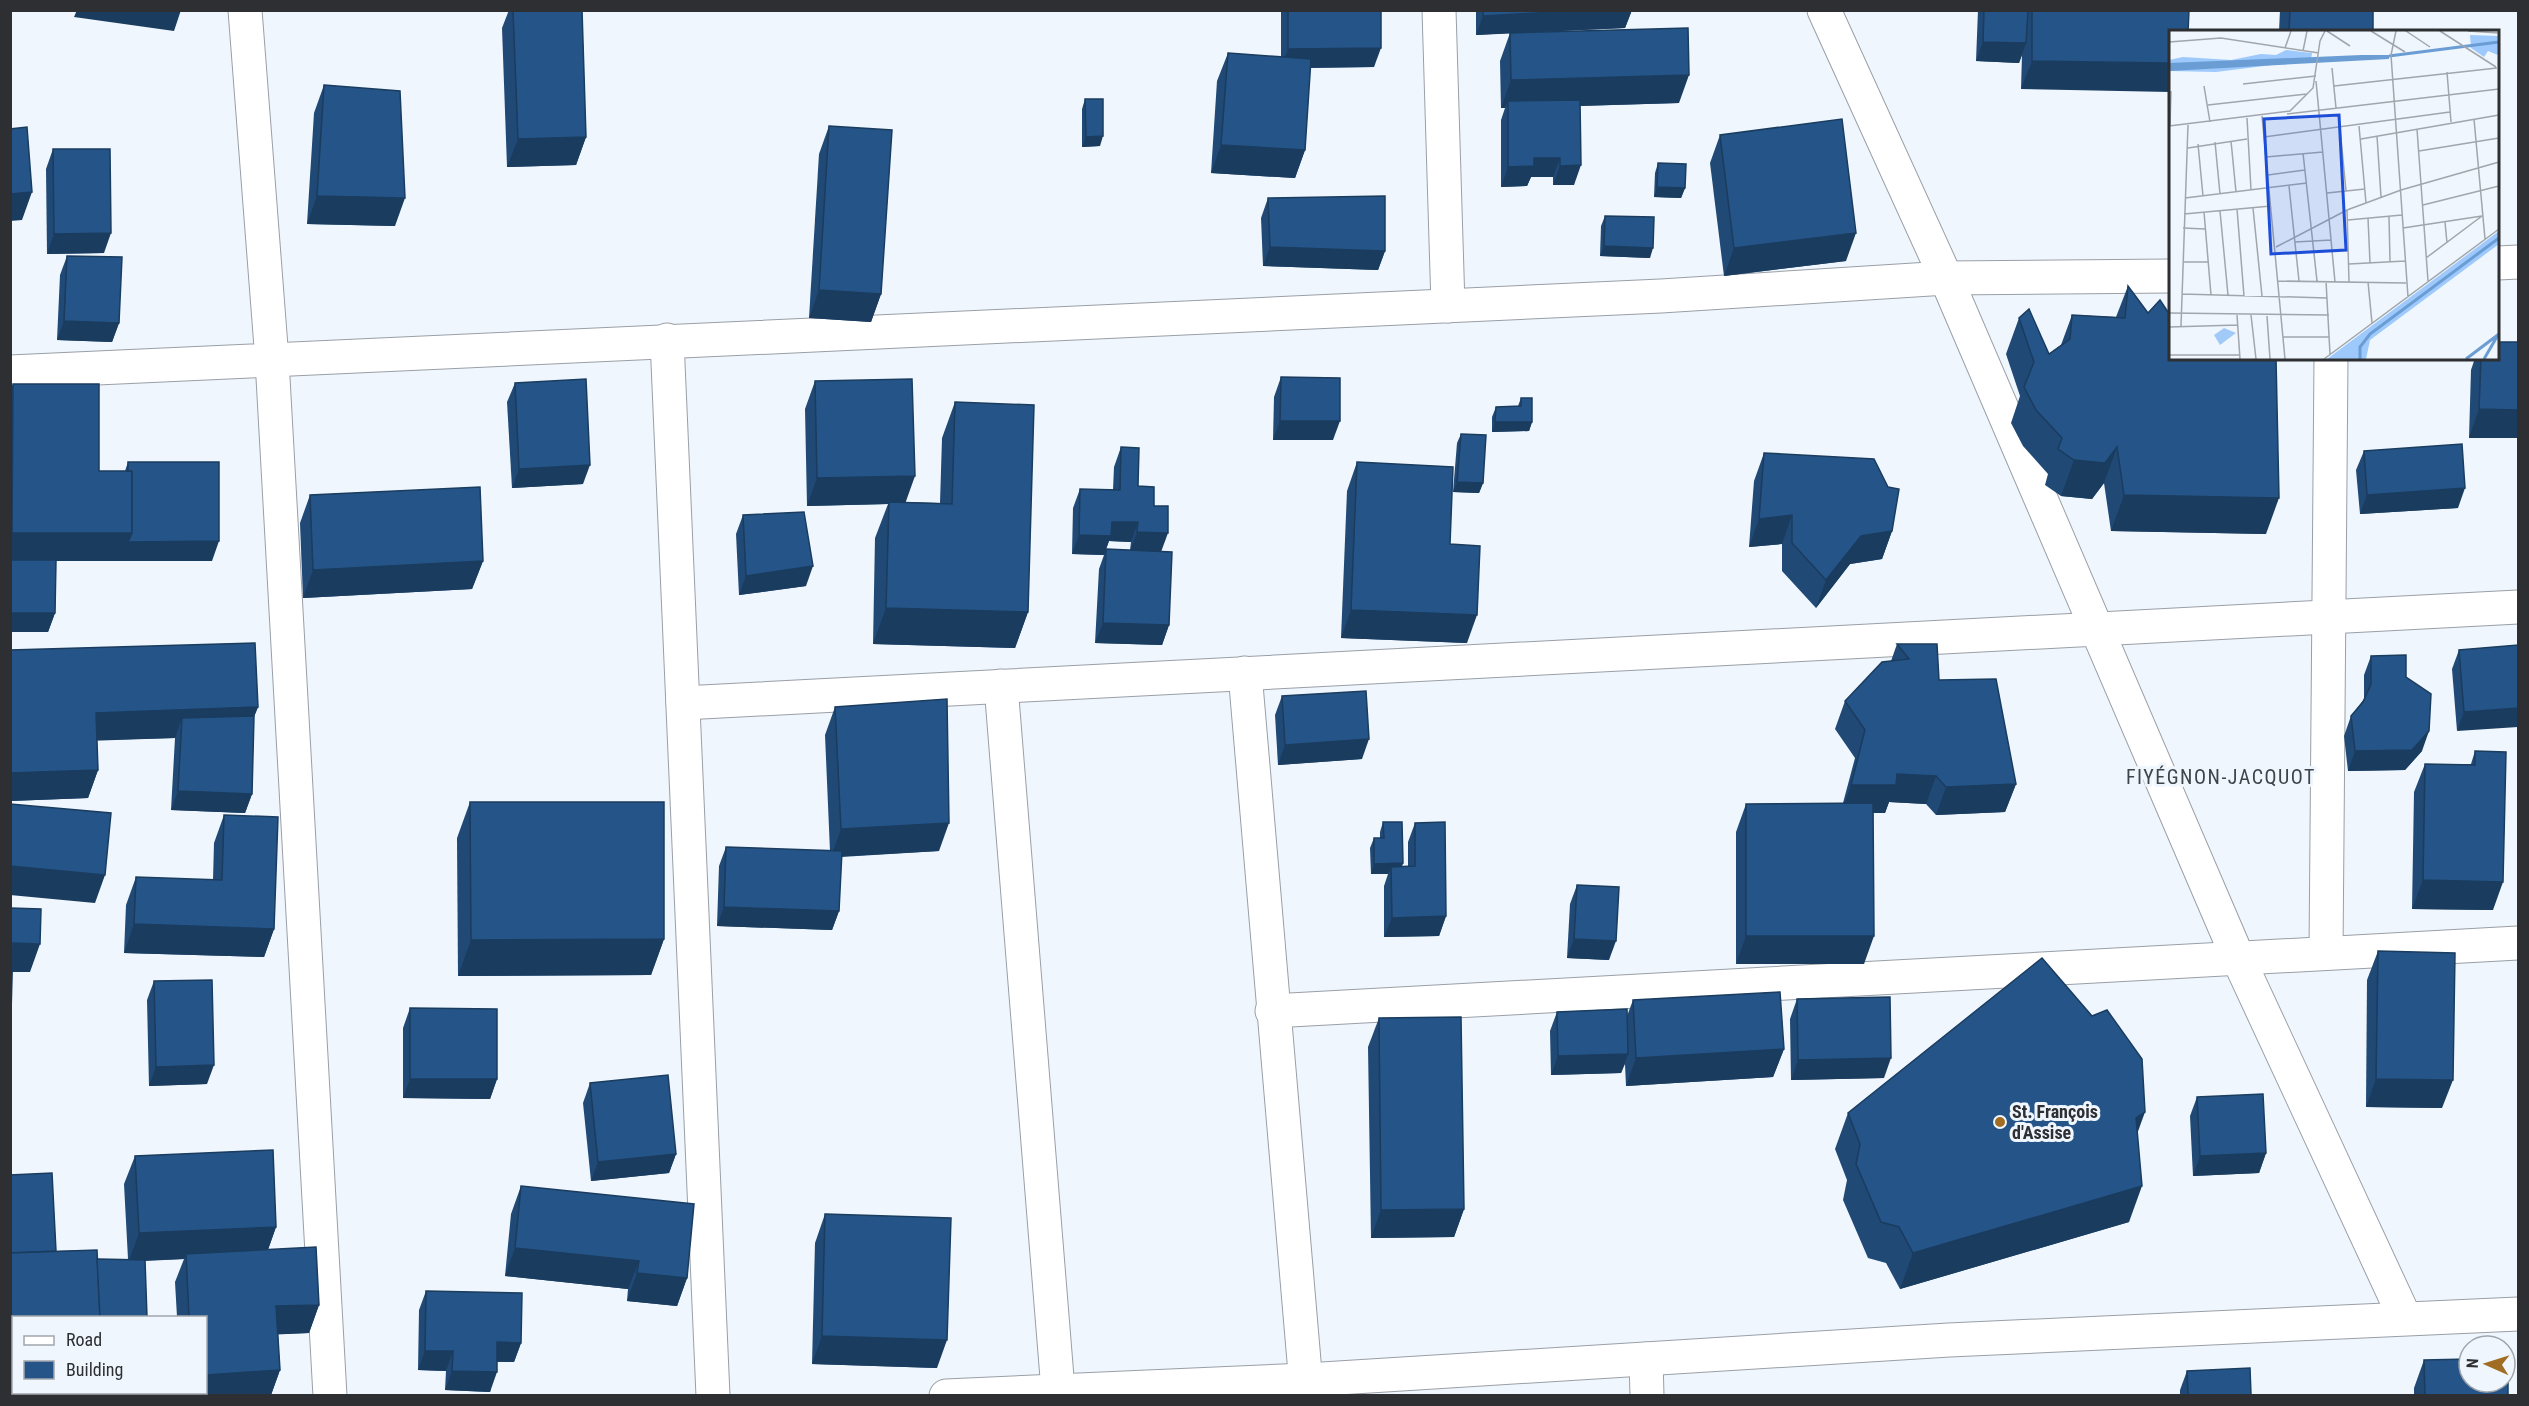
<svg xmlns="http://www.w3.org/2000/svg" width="2529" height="1406" font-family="'Roboto Condensed',sans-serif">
<rect width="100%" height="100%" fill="#eff6fd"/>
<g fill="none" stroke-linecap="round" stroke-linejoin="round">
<!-- minor casing -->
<g stroke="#9a9fa6" stroke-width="35">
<g id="minor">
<polyline points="245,10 272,360 330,1396"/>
<polyline points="1439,10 1448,306"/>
<polyline points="1824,10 1946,278 2238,958 2405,1318"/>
<polyline points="2498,263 2518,262"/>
<polyline points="667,340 713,1396"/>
<polyline points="10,372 1661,296 1946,278 2170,276"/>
<polyline points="1245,673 1307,1396"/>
<polyline points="1001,686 1058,1390"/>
<polyline points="683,703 2518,607"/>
<polyline points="2326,953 2331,358"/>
<polyline points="1272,1011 2518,943"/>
<polyline points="1646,1359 1647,1396"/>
<polyline points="946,1396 1306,1380 1949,1340 2518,1314"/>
</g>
</g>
<!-- minor -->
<use href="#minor" stroke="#fff" stroke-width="33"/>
</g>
<!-- wall -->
<g fill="#204975" fill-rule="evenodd">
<polygon points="509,10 582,10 586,137 576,165 507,167 502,28"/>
<polygon points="1281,10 1381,10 1374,67 1310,68 1305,150 1295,178 1211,173 1217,81 1228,53 1281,57"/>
<polygon points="1476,10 1632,10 1625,28 1534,32 1679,103 1580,106 1574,185 1553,185 1553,177 1531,177 1527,186 1501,187 1501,120 1505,108 1501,108 1500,61 1510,33 1476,35"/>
<polygon points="1978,10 2189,10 2021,89 2022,55 2019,63 1976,61"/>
<polygon points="2280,10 2373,10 2373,32 2279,32"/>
<polygon points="324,85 395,226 307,224 314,113"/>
<polygon points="1085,99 1100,146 1082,147 1082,109"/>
<polygon points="829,126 881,294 871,322 809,318 819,154"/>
<polygon points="1720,135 1846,261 1724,276 1710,163"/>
<polygon points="53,149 104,253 47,254 46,169"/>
<polygon points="1658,163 1685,188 1681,198 1654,197 1655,173"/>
<polygon points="1268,198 1385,251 1378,270 1263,266 1261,218"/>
<polygon points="1605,216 1650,258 1600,256 1601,226"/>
<polygon points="67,256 119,323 112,342 57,340 60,275"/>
<polygon points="2128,286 2266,534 2111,531 2104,483 2092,499 2061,496 2045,485 2048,474 2023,446 2011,423 2020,396 2006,354 2019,318 2049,354 2061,345 2072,315 2116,317"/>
<polygon points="2518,342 2518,438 2469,438 2471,370 2475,358 2498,358"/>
<polygon points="1281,377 1333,440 1273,440 1274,397"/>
<polygon points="815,381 905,502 940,503 942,438 955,402 1028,612 1015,648 873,644 875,538 888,504 807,506 805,409"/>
<polygon points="515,383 583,484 512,488 507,402"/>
<polygon points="13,384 99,471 125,471 128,462 212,561 56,561 55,613 48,632 10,632 10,390"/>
<polygon points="1521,398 1532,422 1529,431 1492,432 1492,417 1496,407 1518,406"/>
<polygon points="1461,434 1483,483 1479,493 1453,492 1457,443"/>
<path d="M1121,447L1138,486L1154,506L1161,552L1169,625L1162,645L1095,643L1099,569L1104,555L1072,554L1073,508L1080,489L1113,490L1114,467ZM1109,541L1131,542L1130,550L1106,549Z"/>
<polygon points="2364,451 2458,508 2360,514 2356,470"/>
<polygon points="1764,453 1892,531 1882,559 1850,564 1816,608 1782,571 1782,544 1749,547 1754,481"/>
<polygon points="1357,462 1450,544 1467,643 1341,638 1347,491"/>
<polygon points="310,495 483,561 472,589 303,598 300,523"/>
<polygon points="743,515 806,586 739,595 736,534"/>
<polygon points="1897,644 1939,680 2016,784 2005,812 1936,815 1926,804 1889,802 1885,813 1873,813 1864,964 1736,964 1736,832 1746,804 1843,803 1855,758 1835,729 1845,701 1891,661"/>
<polygon points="2518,645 2457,731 2452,669 2459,650"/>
<polygon points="10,650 258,707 254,716 252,794 245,813 171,810 175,738 97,740 98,770 88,798 10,801"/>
<polygon points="2371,656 2406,677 2422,751 2405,770 2348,771 2344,736 2351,716 2364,699 2364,675"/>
<polygon points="1282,696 1362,759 1278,765 1275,715"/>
<polygon points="835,707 939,851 841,857 839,911 832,930 717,926 719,866 726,847 830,851 825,735"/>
<polygon points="2475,751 2493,910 2412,909 2414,792 2425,764 2471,764"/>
<polygon points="470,802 664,939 651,975 458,976 457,838"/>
<polygon points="224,815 274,929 264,957 124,953 126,905 136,877 213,880 214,843"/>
<polygon points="1383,822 1403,863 1402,867 1408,866 1408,842 1415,823 1446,916 1439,936 1384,937 1384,886 1388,874 1371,874 1370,848 1374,838 1380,838 1380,832"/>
<polygon points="1577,885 1609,960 1567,958 1570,904"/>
<polygon points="2378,951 2442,1108 2366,1107 2367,980"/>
<polygon points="154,981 207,1084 149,1086 147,1000"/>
<polygon points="1797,999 1884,1078 1791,1080 1790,1019"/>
<polygon points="1633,1000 1784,1049 1773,1077 1626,1086 1625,1064 1621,1073 1551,1075 1550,1031 1557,1012 1627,1016"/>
<polygon points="410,1008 497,1079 490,1099 403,1098 403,1028"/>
<polygon points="1379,1018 1464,1209 1454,1237 1371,1238 1368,1047"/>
<polygon points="590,1083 676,1154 669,1173 591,1181 583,1103"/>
<polygon points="2197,1097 2266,1153 2259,1173 2193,1176 2190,1116"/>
<polygon points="1848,1113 2137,1133 2129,1222 1900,1289 1886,1263 1868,1258 1843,1200 1847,1180 1835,1149"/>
<polygon points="273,1150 276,1227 268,1250 316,1247 319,1305 309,1333 278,1334 280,1370 271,1395 181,1395 181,1392 206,1392 206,1317 177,1317 175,1282 184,1259 145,1261 147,1317 14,1317 14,1392 149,1392 148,1395 10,1395 10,1175 52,1173 56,1251 97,1250 97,1259 128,1259 124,1184 135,1156"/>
<polygon points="521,1186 687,1278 677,1306 627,1301 628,1289 505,1276 511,1214"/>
<polygon points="825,1214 937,1368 812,1364 815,1243"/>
<polygon points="426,1291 521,1343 514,1362 497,1362 490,1392 445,1390 446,1371 418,1370 419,1310"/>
<polygon points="2424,1360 2508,1395 2414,1395 2414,1388"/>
<polygon points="2187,1371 2251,1395 2180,1395 2180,1390"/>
</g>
<!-- shaded-wall -->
<g fill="#1a3c5f">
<polygon points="77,10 181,10 174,31 74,17"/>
<polygon points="1589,10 1632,10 1625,28 1476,35 1483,16"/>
<polygon points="1983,42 2026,43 2019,63 1976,61"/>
<polygon points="1381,48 1374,67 1281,68 1288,49"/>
<polygon points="2032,61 2170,63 2170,92 2021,89"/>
<polygon points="1689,75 1679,103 1508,108 1508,101 1505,108 1501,108 1511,80"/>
<polygon points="1103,136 1100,146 1082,147 1086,137"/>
<polygon points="586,137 576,165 507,167 518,139"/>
<polygon points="1221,145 1305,150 1295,178 1211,173"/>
<polygon points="1534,158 1560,158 1553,177 1531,177 1527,186 1501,187 1508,167"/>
<polygon points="1581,165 1574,185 1553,185 1560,166"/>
<polygon points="1657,187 1685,188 1681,198 1654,197"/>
<polygon points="32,192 22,220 10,221 10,194"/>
<polygon points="317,196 405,198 395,226 307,224"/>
<polygon points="111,233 104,253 47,254 54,234"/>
<polygon points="1856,233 1846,261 1724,276 1734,248"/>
<polygon points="1604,246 1653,248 1650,258 1600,256"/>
<polygon points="1270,247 1385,251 1378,270 1263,266"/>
<polygon points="819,290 881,294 871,322 809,318"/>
<polygon points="64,321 119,323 112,342 57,340"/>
<polygon points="2479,409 2518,410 2518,438 2469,438"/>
<polygon points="1280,421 1340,421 1333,440 1273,440"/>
<polygon points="1495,422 1532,422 1529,431 1492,432"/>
<polygon points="2117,447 2104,483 2092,499 2061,496 2074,460"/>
<polygon points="590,465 583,484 512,488 519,469"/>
<polygon points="915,476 905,504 889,502 888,504 807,506 817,478"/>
<polygon points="1457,482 1483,483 1479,493 1453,492"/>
<polygon points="2465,488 2458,508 2360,514 2367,495"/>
<polygon points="2124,495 2279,498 2266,534 2111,531"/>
<polygon points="1792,515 1782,544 1749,547 1759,519"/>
<polygon points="1112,522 1138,522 1131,542 1109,541 1104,555 1072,554 1079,535"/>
<polygon points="1892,531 1882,559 1850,564 1816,608 1826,580 1861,536"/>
<polygon points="1137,532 1168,533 1161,552 1130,551"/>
<polygon points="12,533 132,533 219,541 212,561 10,561 10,538"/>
<polygon points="483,561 472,589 303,598 313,570"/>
<polygon points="813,566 806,586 739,595 746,576"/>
<polygon points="886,608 1028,612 1015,648 873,644"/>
<polygon points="1351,610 1477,615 1467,643 1341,638"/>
<polygon points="10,613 55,613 48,632 10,632"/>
<polygon points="1103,623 1169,625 1162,645 1095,643"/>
<polygon points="258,707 247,735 182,718 175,738 86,741 96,713"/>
<polygon points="2518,708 2518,727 2457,731 2464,712"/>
<polygon points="2429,731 2422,751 2405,770 2348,771 2355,751"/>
<polygon points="1369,739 1362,759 1278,765 1285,745"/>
<polygon points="98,770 88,798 10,801 10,773"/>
<polygon points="1897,774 1936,776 1926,804 1889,802 1885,813 1841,813 1851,785"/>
<polygon points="2016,784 2005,812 1936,815 1946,787"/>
<polygon points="178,791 252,794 245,813 171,810"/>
<polygon points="949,823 939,851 831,857 841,829"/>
<polygon points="1403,863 1399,873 1391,867 1388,874 1371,874 1374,864"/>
<polygon points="10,866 105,875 95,903 10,895"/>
<polygon points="2423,880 2503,882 2493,910 2412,909"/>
<polygon points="724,907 839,911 832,930 717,926"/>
<polygon points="1446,916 1439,936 1384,937 1392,918"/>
<polygon points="134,924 274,929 264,957 124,953"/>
<polygon points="1746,936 1874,936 1864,964 1736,964"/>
<polygon points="664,939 651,975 458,976 471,940"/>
<polygon points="1574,939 1616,941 1609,960 1567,958"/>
<polygon points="13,943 40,944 30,972 10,972"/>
<polygon points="1784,1049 1773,1077 1626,1086 1636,1058"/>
<polygon points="1628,1054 1621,1073 1551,1075 1558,1056"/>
<polygon points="1891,1058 1884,1078 1791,1080 1798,1060"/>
<polygon points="214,1065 207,1084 149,1086 156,1067"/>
<polygon points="410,1079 497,1079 490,1099 403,1098"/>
<polygon points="2376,1079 2453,1080 2442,1108 2366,1107"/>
<polygon points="2145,1112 2132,1148 2136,1118"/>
<polygon points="2266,1153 2259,1173 2193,1176 2200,1156"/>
<polygon points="676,1154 669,1173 591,1181 598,1162"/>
<polygon points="2142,1186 2129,1222 1900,1289 1913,1253"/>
<polygon points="1464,1209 1454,1237 1371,1238 1381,1210"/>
<polygon points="276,1227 266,1255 186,1254 184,1259 129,1261 139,1233"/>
<polygon points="515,1248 639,1261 628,1289 505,1276"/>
<polygon points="637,1273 687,1278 677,1306 627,1301"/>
<polygon points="319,1305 309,1333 266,1335 276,1306"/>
<polygon points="822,1336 947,1340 937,1368 812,1364"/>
<polygon points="497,1342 521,1343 514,1362 490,1361"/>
<polygon points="425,1351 453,1351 446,1371 418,1370"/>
<polygon points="280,1370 271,1395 184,1395 185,1392 206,1392 206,1375"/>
<polygon points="452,1371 497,1372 490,1392 445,1390"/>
<polygon points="10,1392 101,1392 100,1395 10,1395"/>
<polygon points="127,1392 149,1392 148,1395 110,1395"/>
</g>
<!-- building -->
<g fill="#255588" stroke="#1a3c5f" stroke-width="1.5">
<polygon points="513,10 582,10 586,137 518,139"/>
<polygon points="1288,10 1381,10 1381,48 1288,49"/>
<polygon points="1483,10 1589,10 1483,16"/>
<polygon points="1984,10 2028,10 2026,43 1983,42"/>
<polygon points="2032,10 2189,10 2188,32 2170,32 2170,63 2032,61"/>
<polygon points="2290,10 2373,10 2373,32 2289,32"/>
<polygon points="1688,28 1689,75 1511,80 1510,33"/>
<polygon points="1228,53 1311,59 1305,150 1221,145"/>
<polygon points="324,85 400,91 405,198 317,196"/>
<polygon points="1085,99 1103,99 1103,136 1086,137"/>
<polygon points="1580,100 1581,165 1560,166 1560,158 1534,158 1534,166 1508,167 1508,101"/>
<polygon points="1842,119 1856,233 1734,248 1720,135"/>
<polygon points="829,126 892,130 881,294 819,290"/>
<polygon points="27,127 32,192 10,194 10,129"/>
<polygon points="53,149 110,149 111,233 54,234"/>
<polygon points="1658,163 1686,164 1685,188 1657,187"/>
<polygon points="1385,196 1385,251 1270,247 1268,198"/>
<polygon points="1605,216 1654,217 1653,248 1604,246"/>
<polygon points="67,256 122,257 119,323 64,321"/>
<polygon points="2128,286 2148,313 2160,300 2170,315 2170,358 2276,358 2279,498 2124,495 2117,447 2105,463 2074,460 2058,449 2062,438 2036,410 2024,387 2034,362 2019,318 2029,309 2049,354 2070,339 2072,315 2125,318"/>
<polygon points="2498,342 2518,342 2518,410 2479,409 2481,358 2498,358"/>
<polygon points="1281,377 1340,378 1340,421 1280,421"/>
<polygon points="586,379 590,465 519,469 515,383"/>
<polygon points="912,379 915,476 817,478 815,381"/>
<polygon points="13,384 99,384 99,471 132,471 132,533 12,533"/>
<polygon points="1521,398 1532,398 1532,422 1495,422 1496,407 1521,406"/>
<polygon points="955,402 1034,405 1028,612 886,608 889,502 952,504"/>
<polygon points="1461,434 1486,435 1483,483 1457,482"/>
<polygon points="2462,444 2465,488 2367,495 2364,451"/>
<polygon points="1121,447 1139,448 1138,486 1154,487 1154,506 1168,506 1168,533 1137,532 1138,522 1112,522 1111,536 1079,535 1080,489 1120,490"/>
<polygon points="1764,453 1874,459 1888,487 1899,489 1892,531 1861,536 1826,580 1792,543 1792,515 1759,519"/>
<polygon points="128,462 219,462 219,541 128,542 132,533 132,471 128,471"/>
<polygon points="1357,462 1453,467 1450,544 1480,546 1477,615 1351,610"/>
<polygon points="480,487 483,561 313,570 310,495"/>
<polygon points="804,512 813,566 746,576 743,515"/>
<polygon points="1106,549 1172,552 1169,625 1103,623"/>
<polygon points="10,560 56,560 55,613 10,613"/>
<polygon points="255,643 258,707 96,713 98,770 10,773 10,650"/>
<polygon points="1897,644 1937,644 1939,680 1996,679 2016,784 1946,787 1936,776 1897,774 1896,785 1851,785 1865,730 1845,701 1882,662 1909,659"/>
<polygon points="2518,645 2518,708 2464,712 2459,650"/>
<polygon points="2406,655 2406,677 2431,694 2429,731 2412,750 2355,751 2351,716 2363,702 2371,684 2371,656"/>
<polygon points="1366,691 1369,739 1285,745 1282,696"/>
<polygon points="947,699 949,823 841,829 835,707"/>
<polygon points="254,716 252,794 178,791 182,718"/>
<polygon points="2475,751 2506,752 2503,882 2423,880 2425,764 2475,765"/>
<polygon points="470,802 664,802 664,939 471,940"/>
<polygon points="1873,803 1874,936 1746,936 1746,804"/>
<polygon points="10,804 111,813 105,875 10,866"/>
<polygon points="224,815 278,817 274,929 134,924 136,877 222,880"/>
<polygon points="1383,822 1402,822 1403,863 1374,864 1374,838 1384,838"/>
<polygon points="1445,822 1446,916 1392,918 1391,867 1415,866 1415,823"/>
<polygon points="726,847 842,851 839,911 724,907"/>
<polygon points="1577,885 1619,887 1616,941 1574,939"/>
<polygon points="10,908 41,909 40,944 13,943 10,1048"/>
<polygon points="2378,951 2455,953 2453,1080 2376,1079"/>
<polygon points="2042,958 2092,1016 2107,1010 2142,1059 2145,1112 2136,1118 2142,1186 1913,1253 1899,1227 1881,1222 1856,1164 1860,1144 1848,1113"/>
<polygon points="212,980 214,1065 156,1067 154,981"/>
<polygon points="1780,992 1784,1049 1636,1058 1633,1000"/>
<polygon points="1890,997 1891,1058 1798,1060 1797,999"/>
<polygon points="410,1008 497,1009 497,1079 410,1079"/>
<polygon points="1627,1009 1628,1054 1558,1056 1557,1012"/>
<polygon points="1461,1017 1464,1209 1381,1210 1379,1018"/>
<polygon points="668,1075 676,1154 598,1162 590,1083"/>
<polygon points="2263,1094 2266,1153 2200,1156 2197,1097"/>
<polygon points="273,1150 276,1227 139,1233 135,1156"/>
<polygon points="52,1173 56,1251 10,1253 10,1175"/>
<polygon points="521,1186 694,1204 687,1278 637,1273 639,1261 515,1248"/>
<polygon points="825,1214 951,1218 947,1340 822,1336"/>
<polygon points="316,1247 319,1305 276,1306 280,1370 206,1375 206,1317 189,1317 186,1254"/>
<polygon points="97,1250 100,1317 14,1317 14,1392 10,1392 10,1253"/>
<polygon points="97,1259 145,1260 147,1317 100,1317"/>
<polygon points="426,1291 522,1293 521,1343 497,1342 497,1372 452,1371 453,1351 425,1351"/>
<polygon points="2505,1358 2508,1358 2508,1395 2425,1395 2424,1360 2469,1359 2469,1382 2505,1382"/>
<polygon points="2250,1368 2251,1395 2188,1395 2187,1371"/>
<polygon points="101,1392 127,1392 110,1395 100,1395"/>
</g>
<!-- markers -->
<circle fill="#a06d23" stroke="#eff6fd" stroke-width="2" cx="2000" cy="1122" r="6"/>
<g text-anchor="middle" stroke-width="6" stroke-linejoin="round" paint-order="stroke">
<!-- poi labels -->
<g font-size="18" font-weight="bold" fill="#2d2f32" stroke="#eff6fd" text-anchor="start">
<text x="2012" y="1118">St. François<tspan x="2012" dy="21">d'Assise</tspan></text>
</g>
<!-- neighbourhood labels -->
<g font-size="20" letter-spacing="1.5" fill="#3f444a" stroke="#eff6fd">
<text x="2221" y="784">FIYÉGNON-JACQUOT</text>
</g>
</g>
<!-- overview -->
<g transform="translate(2169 30)">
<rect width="330" height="330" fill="#eff6fd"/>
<path d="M301,5L330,6L329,25L319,21L315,27L302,18ZM117,20L143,23L142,30L47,42L0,41V30L14,27L62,30L92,24L107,25ZM330,201V214L201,310L197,329H158Z" fill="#9dc9fc"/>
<path d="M55,298L67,303L51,315L45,305Z" fill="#a1caf9"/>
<path d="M192,25H220V29L0,41V33Z" fill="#6b9dd5"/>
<path fill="none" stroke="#6b9dd5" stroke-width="3" d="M220,26L330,12M191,329V317L201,304L330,208M297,329L330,304M315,329L329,305"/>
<path fill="none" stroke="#a1a6ac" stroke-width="1.5" d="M158,1L181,16M202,1L236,22M227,1L222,25L239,267M237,1L261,17M271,1L327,37M299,1L330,3M0,12L52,8L150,23M116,18L122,1M134,21L138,1M163,38L167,78M278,42L282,92M147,51L166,252M74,54L147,46M35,56L41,92M165,56L328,38M39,75L138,64M118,84L330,59M93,86L116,329M78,88L82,160M305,89L316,209M0,96L121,81L144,58L151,11L156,1M1,96L2,61M190,96L197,173M171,98L177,161M248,99L259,251M208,106L212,167M95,107L281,82M192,109L330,85M62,111L67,162M46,112L51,164M29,114L34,166M19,118L78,109M250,121L330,108M134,123L148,251M97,127L154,122M99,145L136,140M120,156L130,251M158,163L196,159M16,168L138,153M254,175L330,156M84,178L93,266M68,179L75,266M178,180L180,252M51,181L59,265M35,182L42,265M15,184L102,176M220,186L221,231M199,188L201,233M179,190L233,185M276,192L278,213M14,198L36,199M234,198L313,186L257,228M126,212L162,210M107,217L178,180L232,160L330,132M15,232H39M180,234L236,231M109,251L237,253M157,251L161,324M199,252L203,293M13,264L158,268M0,283L160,285M68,285L71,329M82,285L87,329M98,286L101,329M12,296L19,95M0,297L69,295M114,307H160M0,325H71M155,329L330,199"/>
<path fill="#1d4ed8" fill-opacity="0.15" stroke="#1d4ed8" stroke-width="3" d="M170,85L177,220L102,224L95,89Z"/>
<rect width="330" height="330" fill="none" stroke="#2d2f32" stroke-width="3"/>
</g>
<!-- border -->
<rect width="2529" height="1406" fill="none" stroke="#2d2f32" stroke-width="24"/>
<!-- legend -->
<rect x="12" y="1316" width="195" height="78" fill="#eff6fd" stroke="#a1a6ac" stroke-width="1.5"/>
<rect x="24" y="1336" width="30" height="9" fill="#ffffff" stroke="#a1a6ac" stroke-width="1.5"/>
<text x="66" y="1346" font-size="18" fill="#2d2f32">Road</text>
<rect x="24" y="1361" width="30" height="18" fill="#255588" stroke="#a1a6ac" stroke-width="1.5"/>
<text x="66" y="1376" font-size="18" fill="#2d2f32">Building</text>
<!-- north arrow -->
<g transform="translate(2487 1364) rotate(273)"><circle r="28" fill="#eff6fd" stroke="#a1a6ac" stroke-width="1.5"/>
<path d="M0-4.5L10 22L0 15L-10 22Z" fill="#a06d23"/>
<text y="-9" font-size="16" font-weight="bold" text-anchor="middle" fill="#2d2f32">N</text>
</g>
</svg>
